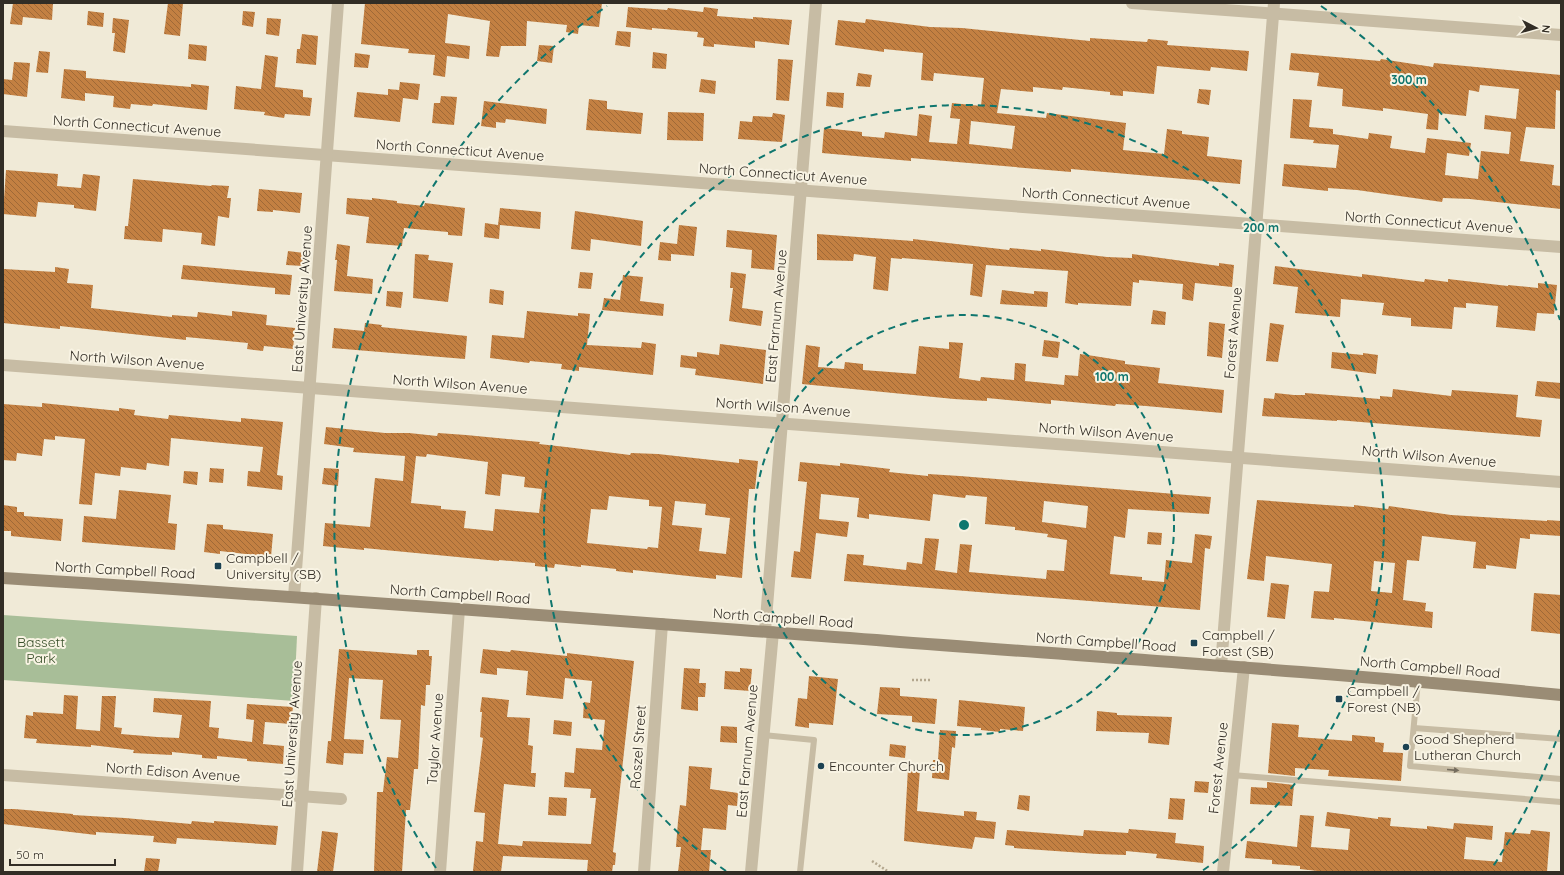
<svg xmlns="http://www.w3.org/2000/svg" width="1564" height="875" font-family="Quicksand,sans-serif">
<defs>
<pattern id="building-back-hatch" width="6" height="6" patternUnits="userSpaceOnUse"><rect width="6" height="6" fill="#c38042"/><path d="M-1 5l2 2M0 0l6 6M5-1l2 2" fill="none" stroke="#9f6937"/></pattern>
</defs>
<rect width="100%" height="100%" fill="#f0ead7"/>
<!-- park -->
<polygon fill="#a8be98" points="3,615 297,636 294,701 3,680"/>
<!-- building -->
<g fill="url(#building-back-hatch)" fill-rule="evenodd">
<polygon points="13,3 53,3 52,20 23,17 22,25 10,24"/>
<polygon points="168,3 183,3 180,36 164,34"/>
<polygon points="365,3 602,3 599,27 579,25 578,34 566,32 567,25 527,21 526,46 501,46 499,57 486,56 490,21 448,14 445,43 470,46 469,59 447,56 445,77 433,75 435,55 408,53 409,49 361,44"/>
<polygon points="628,7 667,10 668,8 703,12 704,7 718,9 717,16 753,19 753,17 792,20 789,45 755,41 755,48 714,44 714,47 703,46 704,38 697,37 698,32 652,28 652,30 626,27"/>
<polygon points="88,11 104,13 103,27 87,25"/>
<polygon points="243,11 255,12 253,27 242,25"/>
<polygon points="113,18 129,20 125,53 113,51 115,33 112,33"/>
<polygon points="267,18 281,19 279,36 266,34"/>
<path d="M866,19L930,27L962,28L1090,41V38L1147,42L1148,39L1168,41L1167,45L1249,51L1247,71L1211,67L1210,71L1157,66L1154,94L1123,91V96L1110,95V92L1063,87L1062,90L1033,87V92L1001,89L997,113L1046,118L1047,113L1126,123L1123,150L1164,154L1167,129L1182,131V134L1209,137L1207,156L1242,160L1240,184L1071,169V172L911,158V161L822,153L824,128L862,132V136L884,138L885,132L917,136L919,114L932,116L929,142L957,144L960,119L950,118L952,103L981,106L984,78L934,73L933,81L921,80L923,53L884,49V52L835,45L838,20L865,23ZM971,121L1015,126L1012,149L969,144Z"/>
<polygon points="617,31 631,32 630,47 615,45"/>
<polygon points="302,34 318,36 316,65 296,63 297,49 300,49"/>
<polygon points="189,44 207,46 206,61 188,59"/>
<polygon points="539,45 554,46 552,63 537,61"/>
<polygon points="39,51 50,52 48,73 36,72"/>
<polygon points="653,52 667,54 666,69 652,68"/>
<polygon points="355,53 370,55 368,68 354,67"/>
<polygon points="1291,53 1380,61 1381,59 1433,67 1434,63 1561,75 1561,91 1556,90 1555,129 1526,127 1520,161 1554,165 1552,185 1561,186 1561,209 1470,199 1443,198 1442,202 1357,190 1328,188 1328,191 1282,186 1284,164 1336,168 1339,145 1313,143 1314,140 1290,138 1293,99 1312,100 1309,127 1333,129 1333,134 1368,139 1369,133 1392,136 1390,148 1425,153 1427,138 1471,143 1469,156 1447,153 1445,175 1478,179 1481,151 1509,154 1511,132 1484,129 1485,115 1516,119 1519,89 1480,85 1479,92 1469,90 1466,116 1439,113 1438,130 1426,129 1428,114 1383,108 1383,111 1342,106 1343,89 1317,86 1319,73 1289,70"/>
<polygon points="265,55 278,57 275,87 303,90 303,97 312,98 310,116 285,114 284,118 264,115 265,112 234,109 236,86 261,89"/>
<polygon points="778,59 793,60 789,101 776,100"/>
<polygon points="14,62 30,63 27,97 3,94 3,79 12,80"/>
<polygon points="64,69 86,71 86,78 191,87 191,84 209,86 207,110 153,104 152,106 131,104 130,109 113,107 114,96 85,93 85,101 61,98"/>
<polygon points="858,73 872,75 870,87 856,86"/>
<polygon points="701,79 716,81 715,94 699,92"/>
<polygon points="400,82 420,84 418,100 403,98 400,122 354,117 357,92 388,95 388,89 399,90"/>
<polygon points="1199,89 1211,90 1209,105 1197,103"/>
<polygon points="827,92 844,93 843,108 826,106"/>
<polygon points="441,96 457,97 454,125 432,123 434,103 440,103"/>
<polygon points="589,99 607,101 607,109 643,113 641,134 586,130"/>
<polygon points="484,101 547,109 546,124 506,119 505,123 496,122 496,128 481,126"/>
<polygon points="668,112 704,113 703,141 667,140"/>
<polygon points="773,113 785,115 782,142 738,139 740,121 752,122 753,116 772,117"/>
<polygon points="6,170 58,174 57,186 81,188 83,174 100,176 96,211 74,208 74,205 38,202 36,217 3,214"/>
<polygon points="133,179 211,186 212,185 229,186 227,198 231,198 229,218 218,216 215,246 201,244 202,233 163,229 162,242 124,239 125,226 128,226"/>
<polygon points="259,189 302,193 300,213 273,210 273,212 257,211"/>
<polygon points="347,198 372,200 372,198 397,201 397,203 424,206 425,203 465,208 462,236 448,235 448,232 404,228 402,246 366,243 369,217 346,214"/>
<polygon points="500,208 541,212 540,229 500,225 499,239 484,237 485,223 498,225"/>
<polygon points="575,211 643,221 641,246 591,239 590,251 571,249"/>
<polygon points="679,225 697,227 694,256 671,254 671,261 658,260 660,242 677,244"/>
<polygon points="727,230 777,235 774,270 751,268 752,250 726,247"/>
<polygon points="817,234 913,241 913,239 1009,250 1010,248 1041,251 1041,249 1107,257 1132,258 1132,254 1219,266 1219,263 1234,265 1232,287 1195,283 1193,301 1182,299 1183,284 1139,280 1139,283 1133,282 1131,306 1078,303 1078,305 1065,303 1068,271 986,265 982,297 970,295 973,264 902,258 902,259 891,258 888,291 873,289 876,257 854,254 853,261 817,260"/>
<polygon points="337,244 350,246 347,276 373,279 372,294 334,291 337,260 335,260"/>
<polygon points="288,251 304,253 303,266 286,265"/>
<polygon points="415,254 429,255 428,260 453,263 448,302 413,298"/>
<polygon points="183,265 292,275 290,295 275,294 275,288 181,279"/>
<polygon points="1275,266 1362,277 1362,274 1424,282 1425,279 1448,282 1448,279 1508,286 1508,285 1538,288 1538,283 1557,285 1554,314 1537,313 1535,331 1496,327 1498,306 1466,303 1466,308 1454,307 1452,329 1411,326 1411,318 1382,315 1384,303 1341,299 1340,317 1295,313 1298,287 1273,284"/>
<polygon points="55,267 69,269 67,283 93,285 91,308 172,317 172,315 197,317 198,312 232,316 232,311 267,315 266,325 295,328 293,349 264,346 263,351 247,349 248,343 186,337 186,340 60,326 60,329 3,323 4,269 55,272"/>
<polygon points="580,272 593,273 591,289 578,288"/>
<polygon points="731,272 746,274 742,308 763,311 761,326 729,321 733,288 730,288"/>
<polygon points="623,275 643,277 640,301 664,304 663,316 602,310 604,298 620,300"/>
<polygon points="490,289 504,291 503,305 489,303"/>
<polygon points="1002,290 1034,294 1034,291 1048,292 1047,307 1000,304"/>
<polygon points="387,291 403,292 401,308 386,306"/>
<polygon points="1153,310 1166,312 1165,325 1151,324"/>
<polygon points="527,311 578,316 578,313 590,314 587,345 641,348 642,342 656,344 653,375 579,367 579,371 561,369 562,364 530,361 529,363 490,358 492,335 524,338"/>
<polygon points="1209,322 1225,324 1222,358 1207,356"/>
<polygon points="365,323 382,325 381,327 467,336 465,359 332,348 334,328 364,331"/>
<polygon points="1270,323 1284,325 1278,362 1266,361"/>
<polygon points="1044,340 1060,342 1058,358 1042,356"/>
<polygon points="949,342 963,343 959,378 980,381 981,377 1014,380 1015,363 1026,364 1025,381 1064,385 1065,375 1078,376 1080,354 1094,356 1125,361 1125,364 1160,368 1158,383 1224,390 1222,413 1146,406 1116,404 1115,406 1051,400 1051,404 987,398 987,401 954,399 802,384 806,345 820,347 818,367 844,369 845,362 863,364 863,370 916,374 919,346 949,349"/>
<polygon points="720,344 766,350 763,384 695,375 696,369 680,367 681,355 697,357 697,352 719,355"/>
<polygon points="1332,352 1363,355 1363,353 1378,355 1376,374 1331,368"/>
<polygon points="1537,381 1561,383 1561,399 1535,396"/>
<polygon points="1393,389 1451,396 1452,390 1518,395 1516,417 1542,420 1540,437 1337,420 1337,421 1262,416 1264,398 1274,399 1275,393 1294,395 1305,395 1305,393 1380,399 1380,396 1392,397"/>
<polygon points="42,403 119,411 119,408 135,410 134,415 168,419 169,415 241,422 241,418 283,422 277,475 283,476 282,490 247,486 248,471 260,472 263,447 171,438 169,466 147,463 146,470 121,467 120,476 95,473 92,505 79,504 85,439 55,436 55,440 44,439 42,456 17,453 16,461 3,460 3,404 42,407"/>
<path d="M326,427L385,433H409L437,436L438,433L466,435L540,442L539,444L566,447L630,455L631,453L658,454L739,463V459L758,461L755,489H749L742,578L716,575V579L633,570V573L616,571V569L581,565V567L555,564L554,568L535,566V563L499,560V561L364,548V550L323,546L325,523L370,527L375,478L403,481L405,456L353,452L354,448L324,444ZM427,454L488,462L485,494L500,496L502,474L525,477L524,487L542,489L539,513L495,509L493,531L464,528L466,511L441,509V506L411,503L416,456L426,457ZM609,496L649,500V506L662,507L658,548L648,547L647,549L587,543L591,509L607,510ZM675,501L706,504L705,515L730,518L726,554L699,551L702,528L672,525Z"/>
<path d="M800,462L840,466V463L857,465L890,469L889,472L928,476V474L960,476L1211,497L1209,514L1128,509L1125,538L1114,536L1110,574L1142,577V580L1164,582L1166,560L1192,563L1195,534L1212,536L1210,549L1205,548L1200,610L844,581L847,554L864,555L863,565L906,570L907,562L922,564L925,538L939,539L935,570L957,573L960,544L972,545L969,572L1046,579L1047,570L1064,571L1067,540L1047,537L1048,534L1015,530V527L985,524L987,497L966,495L965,498L933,494L930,521L869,514V519L857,517L859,498L821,494L819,519L849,522L847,537L816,533L811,579L791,577L794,551L800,552L807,482L798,481ZM1044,501L1088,506L1086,528L1042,522Z"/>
<polygon points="210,468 224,469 223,483 209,482"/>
<polygon points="324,468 339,469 338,486 322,484"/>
<polygon points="184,471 198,472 197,485 183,483"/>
<polygon points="119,490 171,495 168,523 177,524 175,550 82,542 84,516 116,519"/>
<path d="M1257,500L1354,507V505L1388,509L1389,506L1451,515L1547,521V520L1561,521V536L1530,534V539L1520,538L1516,569L1486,565V569L1473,568L1476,542L1422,536L1419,561L1407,560L1403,600L1426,603L1425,611L1433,612L1432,628L1334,618V620L1311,618L1314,591L1329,592L1332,564L1266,556L1264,581L1247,579ZM1374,561L1395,563L1392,593L1371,591Z"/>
<polygon points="3,505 17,507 17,512 24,512 24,516 63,519 61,541 11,536 11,531 3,531"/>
<polygon points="207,524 223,525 223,529 273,534 271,557 220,551 220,554 204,552"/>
<polygon points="1148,532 1162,533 1161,545 1147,544"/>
<polygon points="1271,583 1289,585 1285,619 1267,617"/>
<polygon points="1534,593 1561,595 1561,634 1531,631"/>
<polygon points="339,649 417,655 417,650 429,650 429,656 432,656 430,685 426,685 425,706 421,705 418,769 414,769 410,810 406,810 402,872 374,871 377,792 383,792 387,757 398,758 401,720 380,719 383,680 349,678 344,739 364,740 363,754 344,753 343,765 326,763 328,741 331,741"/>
<polygon points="483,649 510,652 511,650 567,656 567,653 634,661 613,852 616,853 615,865 613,865 612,872 587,872 588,860 503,856 501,872 473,871 476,841 483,842 485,813 474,812 483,738 480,737 482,712 480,712 482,697 509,700 507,717 530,718 528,745 533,746 531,773 536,773 535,787 504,784 498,844 522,846 523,841 591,844 596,798 590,798 591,789 564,787 565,772 574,773 576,748 602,750 605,720 583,718 584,702 590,703 592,681 565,678 563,699 526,695 528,671 497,668 497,675 480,673"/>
<polygon points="684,668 700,669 699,683 706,683 705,697 698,697 698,711 681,709"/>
<polygon points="740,668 752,669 750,691 724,689 725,671 740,672"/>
<polygon points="809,676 838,679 833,725 809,723 809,728 795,726 798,698 807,699"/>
<polygon points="880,687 900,688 900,696 937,699 935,724 912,722 912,716 877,714"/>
<polygon points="64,695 78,696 76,729 100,731 102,696 116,696 114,727 122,728 121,734 157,737 179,738 182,715 153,712 154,698 211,701 209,727 219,728 218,738 252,742 254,720 246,719 247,704 293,707 291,724 265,722 263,744 284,746 283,764 247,761 247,759 217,756 217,759 202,758 202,755 172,752 172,755 133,753 134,750 91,745 91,747 36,743 37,739 24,738 26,715 33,716 33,712 63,714"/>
<polygon points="959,700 1025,707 1023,731 1000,729 1000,732 981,730 981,728 957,726"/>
<polygon points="1097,711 1117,713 1117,715 1172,717 1169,745 1148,743 1149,733 1096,731"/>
<polygon points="554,720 572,722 571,736 553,734"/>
<polygon points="1272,723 1299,725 1298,737 1352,741 1352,735 1375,737 1375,742 1384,743 1383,752 1403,753 1401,781 1328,776 1329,770 1295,768 1295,776 1268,773"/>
<polygon points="721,726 737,727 737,743 720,742"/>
<polygon points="940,730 956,731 955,748 952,747 949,780 932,778 933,760 938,760"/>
<polygon points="890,744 906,746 905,758 889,756"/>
<polygon points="689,766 712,768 710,789 738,793 737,806 728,805 726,830 703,828 701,850 711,850 709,872 678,872 681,847 676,847 678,821 680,805 686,806"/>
<polygon points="908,768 920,769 917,811 964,816 964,811 977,812 976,820 996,822 994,839 975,837 972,849 904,841"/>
<polygon points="1195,781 1209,782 1208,793 1194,792"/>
<polygon points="1267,782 1294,785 1292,806 1250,804 1251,787 1267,788"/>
<polygon points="1019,795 1030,796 1029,811 1017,809"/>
<polygon points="549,797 567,798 566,816 548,815"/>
<polygon points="1170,798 1185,799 1183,820 1168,819"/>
<polygon points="3,809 14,809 73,814 73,815 125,818 191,824 192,821 214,823 214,821 278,826 276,845 177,838 176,844 153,842 154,836 96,832 96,835 3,824"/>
<polygon points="1327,812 1378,819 1378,817 1391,818 1390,826 1427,829 1427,826 1453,829 1454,823 1493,826 1492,840 1466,837 1464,859 1502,862 1505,832 1530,834 1531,830 1550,832 1547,872 1326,872 1300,869 1300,866 1272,864 1272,860 1245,858 1247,841 1297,847 1300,815 1314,816 1311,847 1348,850 1350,829 1325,826"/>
<polygon points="1129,829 1176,833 1175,843 1204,846 1203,863 1156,858 1157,854 1126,851 1126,855 1098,854 1014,848 1014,846 1005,845 1007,830 1083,836 1084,830 1128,833"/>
<polygon points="322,831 338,833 333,872 317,872"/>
<polygon points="146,858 160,859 158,872 144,872"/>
</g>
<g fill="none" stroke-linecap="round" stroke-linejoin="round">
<!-- path -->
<g stroke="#b3a78e" stroke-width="2.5" stroke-dasharray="2 2" stroke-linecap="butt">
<polyline points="912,680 932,680"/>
<polyline points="872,861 889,872"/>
</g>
<!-- lane -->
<g stroke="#c7bca4" stroke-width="6">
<polyline points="1418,681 1410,766 1561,779"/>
<polyline points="1414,728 1561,739"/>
<polyline points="763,735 814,740 800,872"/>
<polyline points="1232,775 1561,802"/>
</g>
<!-- street -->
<g stroke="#c7bca4" stroke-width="12">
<polyline points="1132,3 1561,35"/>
<polyline points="3,131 1561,247"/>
<polyline points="3,365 1561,482"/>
<polyline points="294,597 338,3"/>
<polyline points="765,631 816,3"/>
<polyline points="1221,666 1274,3"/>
<polyline points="3,775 341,799"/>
<polyline points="297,872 316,598"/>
<polyline points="440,872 459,609"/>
<polyline points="644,872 662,624"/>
<polyline points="751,872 773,632"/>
<polyline points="1223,872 1244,667"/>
</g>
<!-- secondary -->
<path stroke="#9a8c75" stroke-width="12" d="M3,578C298,596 593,619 888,641C1112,658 1337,673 1561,695"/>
</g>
<!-- one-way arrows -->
<defs><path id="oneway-solid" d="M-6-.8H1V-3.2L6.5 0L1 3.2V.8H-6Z"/></defs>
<use fill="#756d5e" href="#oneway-solid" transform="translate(1453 770) rotate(5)"/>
<!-- distance rings -->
<g fill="none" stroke="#0f766e" stroke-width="2" stroke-dasharray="7 5">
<circle cx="964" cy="525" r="210"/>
<path d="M726 871A420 420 0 1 1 1202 871"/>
<path d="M1560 730A630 630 0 0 1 1492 868M436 868A630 630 0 0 1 607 6M1321 6A630 630 0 0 1 1560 320"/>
</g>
<!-- markers -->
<g fill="#1c4252" stroke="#f8f3e3" stroke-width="1.5">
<rect x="214" y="562" width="8" height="8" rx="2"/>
<rect x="1190" y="639" width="8" height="8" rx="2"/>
<rect x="1335" y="695" width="8" height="8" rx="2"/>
<circle cx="1406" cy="747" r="4"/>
<circle cx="821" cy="766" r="4"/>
</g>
<g text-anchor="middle" stroke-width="4" stroke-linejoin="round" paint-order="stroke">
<!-- street labels -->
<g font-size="14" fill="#322d25" stroke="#f8f3e3">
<text transform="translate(137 126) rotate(4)" y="5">North Connecticut Avenue</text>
<text transform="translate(460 150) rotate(4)" y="5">North Connecticut Avenue</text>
<text transform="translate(783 174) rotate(4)" y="5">North Connecticut Avenue</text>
<text transform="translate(1106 198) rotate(4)" y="5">North Connecticut Avenue</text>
<text transform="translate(1429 222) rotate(4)" y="5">North Connecticut Avenue</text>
<text transform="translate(302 299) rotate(-86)" y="5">East University Avenue</text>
<text transform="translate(776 316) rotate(-85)" y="5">East Farnum Avenue</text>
<text transform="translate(1233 333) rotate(-85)" y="5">Forest Avenue</text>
<text transform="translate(137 360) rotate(4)" y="5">North Wilson Avenue</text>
<text transform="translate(460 384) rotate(4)" y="5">North Wilson Avenue</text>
<text transform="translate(783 407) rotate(4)" y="5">North Wilson Avenue</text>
<text transform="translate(1106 432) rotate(4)" y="5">North Wilson Avenue</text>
<text transform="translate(1429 456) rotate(5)" y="5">North Wilson Avenue</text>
<text transform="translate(125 570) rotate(3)" y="5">North Campbell Road</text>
<text transform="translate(460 594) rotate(4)" y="5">North Campbell Road</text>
<text transform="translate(783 618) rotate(4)" y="5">North Campbell Road</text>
<text transform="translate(1106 642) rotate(4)" y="5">North Campbell Road</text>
<text transform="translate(1430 667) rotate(5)" y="5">North Campbell Road</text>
<text transform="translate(292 734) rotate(-86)" y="5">East University Avenue</text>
<text transform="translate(435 739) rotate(-86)" y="5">Taylor Avenue</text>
<text transform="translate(638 747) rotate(-86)" y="5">Roszel Street</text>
<text transform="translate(747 751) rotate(-85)" y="5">East Farnum Avenue</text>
<text transform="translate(1218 768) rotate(-84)" y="5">Forest Avenue</text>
<text transform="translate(173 772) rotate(4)" y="5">North Edison Avenue</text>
</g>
<!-- poi labels -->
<g font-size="14" fill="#322d25" stroke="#f8f3e3" text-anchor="start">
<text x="226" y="563">Campbell /<tspan x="226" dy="16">University (SB)</tspan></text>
<text x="1202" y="640">Campbell /<tspan x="1202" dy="16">Forest (SB)</tspan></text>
<text x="1347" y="696">Campbell /<tspan x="1347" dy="16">Forest (NB)</tspan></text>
<text x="1414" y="744">Good Shepherd<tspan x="1414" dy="16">Lutheran Church</tspan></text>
<text x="829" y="771">Encounter Church</text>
</g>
<!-- park labels -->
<g font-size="14" fill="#39502a" stroke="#f8f3e3">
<text x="41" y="647">Bassett<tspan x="41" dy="16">Park</tspan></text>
</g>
</g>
<circle cx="964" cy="525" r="6" fill="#0f766e" stroke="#f8f3e3" stroke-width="2"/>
<g font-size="12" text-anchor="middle" font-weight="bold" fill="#0f766e" stroke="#f8f3e3" stroke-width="4" stroke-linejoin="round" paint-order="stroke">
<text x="1409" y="84">300 m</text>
<text x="1261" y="232">200 m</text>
<text x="1112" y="381">100 m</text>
</g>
<!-- border -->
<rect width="1564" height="875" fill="none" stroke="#322d25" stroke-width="8"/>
<!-- north arrow -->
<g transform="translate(1536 28) rotate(96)" stroke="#f8f3e3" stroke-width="3" paint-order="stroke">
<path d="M0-3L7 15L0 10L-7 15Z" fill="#322d25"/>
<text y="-6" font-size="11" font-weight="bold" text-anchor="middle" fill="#322d25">N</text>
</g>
<!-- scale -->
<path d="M10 859v6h105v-6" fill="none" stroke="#322d25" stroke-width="2"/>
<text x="16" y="859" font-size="12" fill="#322d25" stroke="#f8f3e3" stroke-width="3" paint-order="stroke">50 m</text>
</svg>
